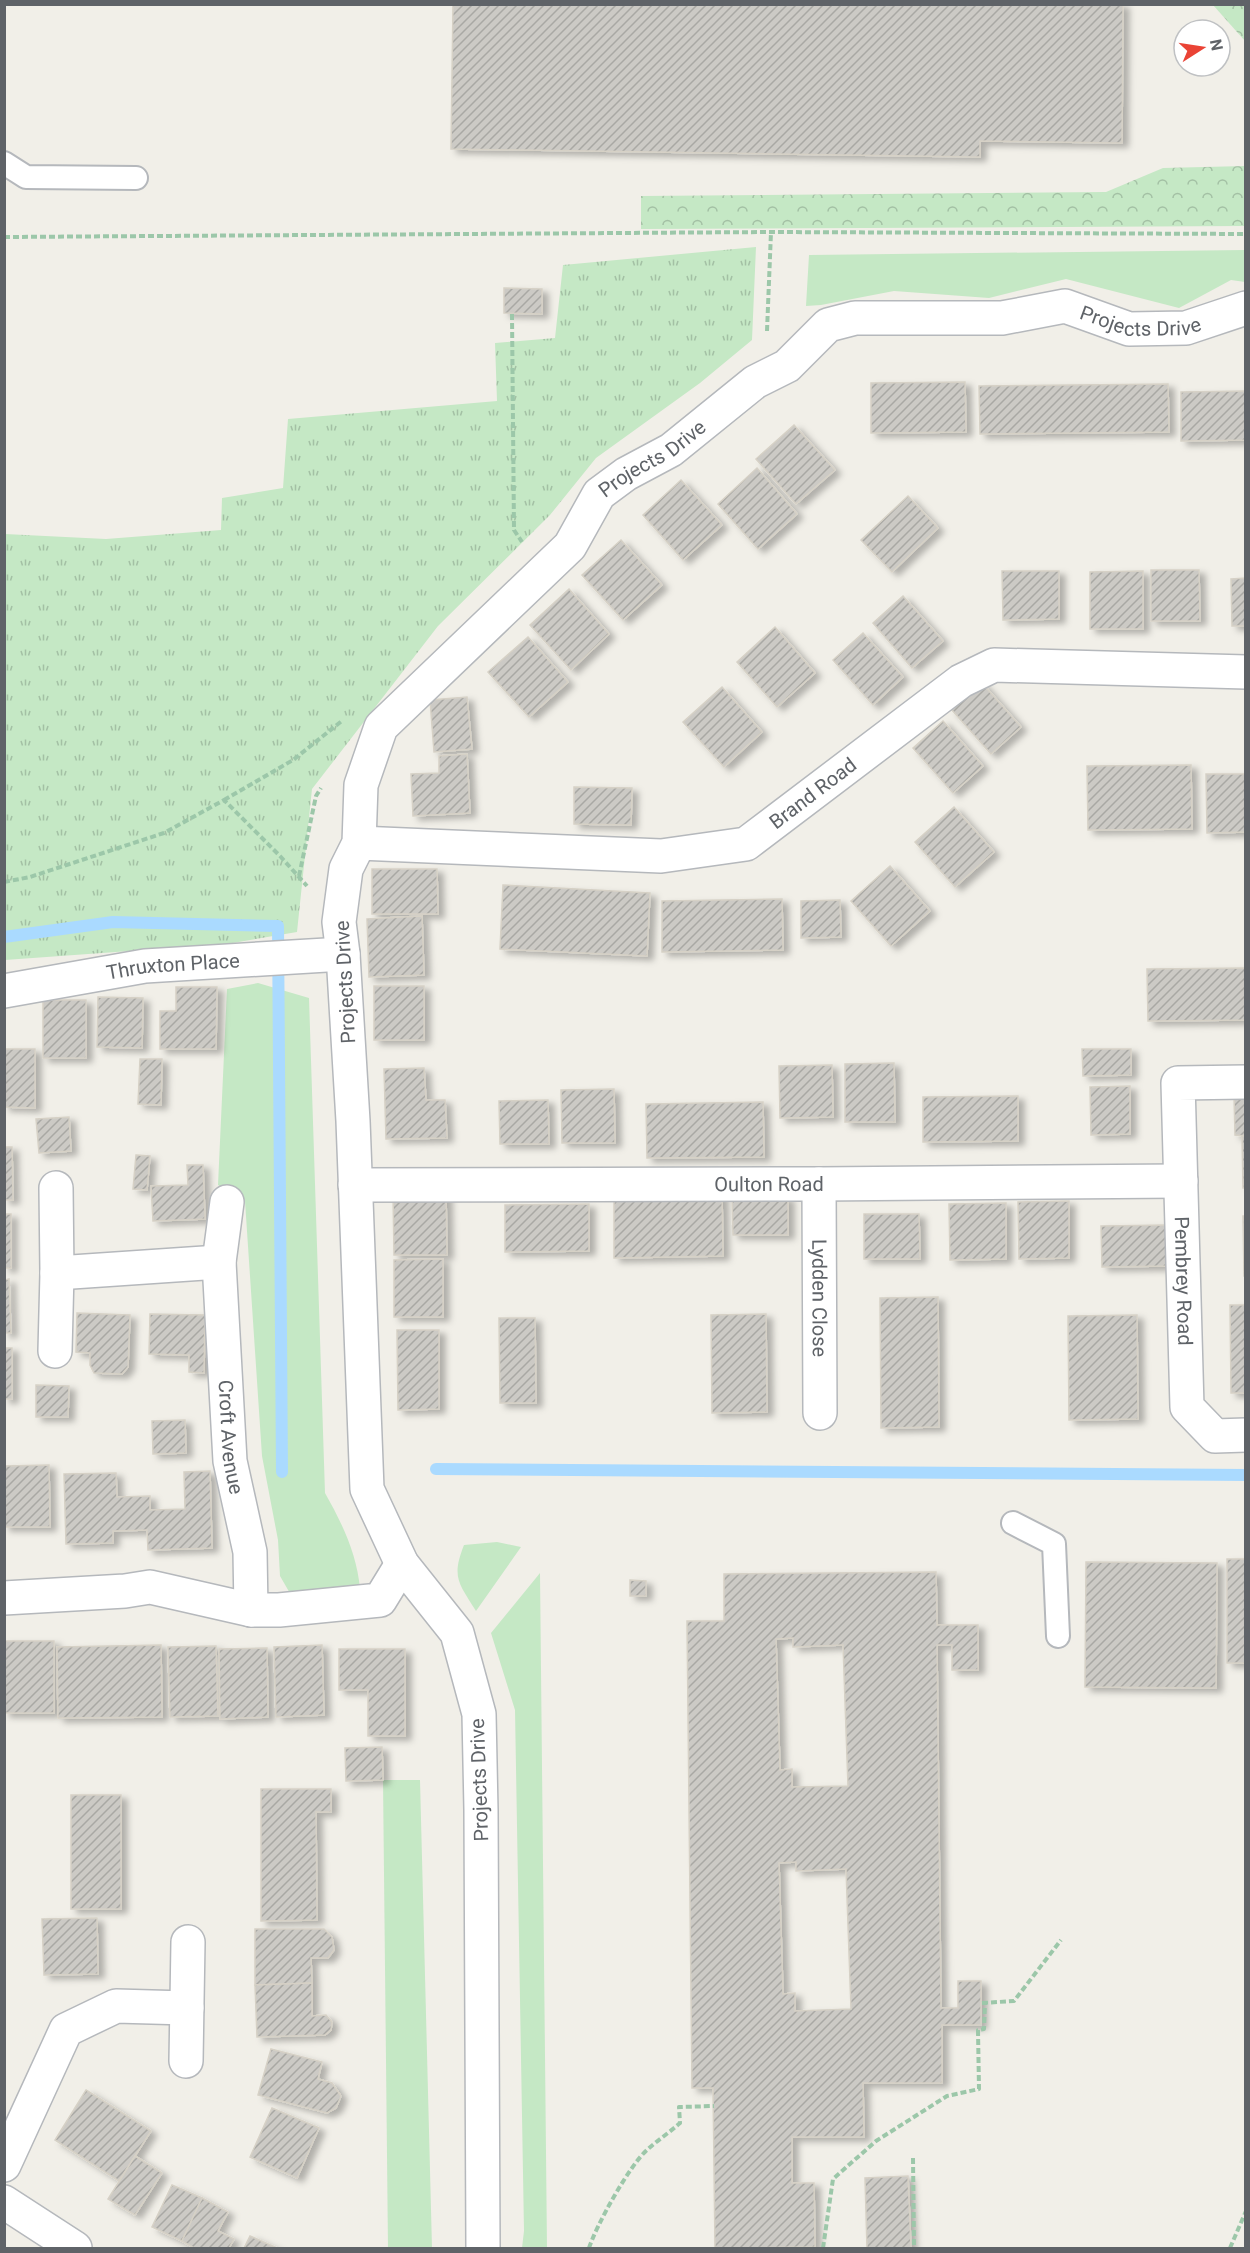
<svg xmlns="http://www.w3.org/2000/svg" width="1250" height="2253" font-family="Roboto,sans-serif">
<defs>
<pattern id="forest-crowns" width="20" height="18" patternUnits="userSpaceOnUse" patternTransform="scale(1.5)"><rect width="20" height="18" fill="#c5e8c5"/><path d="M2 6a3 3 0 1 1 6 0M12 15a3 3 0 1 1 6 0" fill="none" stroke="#a3c0a4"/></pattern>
<pattern id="park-tufts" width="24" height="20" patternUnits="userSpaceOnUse" patternTransform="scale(1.5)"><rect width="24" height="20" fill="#c5e8c5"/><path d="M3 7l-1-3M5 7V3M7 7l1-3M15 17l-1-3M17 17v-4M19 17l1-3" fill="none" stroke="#a3c0a4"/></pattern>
<pattern id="building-hatch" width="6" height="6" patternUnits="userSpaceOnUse" patternTransform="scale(1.5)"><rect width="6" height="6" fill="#cccac5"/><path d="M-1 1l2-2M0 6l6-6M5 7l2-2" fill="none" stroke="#a9a8a4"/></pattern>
<filter id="shadow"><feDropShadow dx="6" dy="4" stdDeviation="3" flood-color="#0004"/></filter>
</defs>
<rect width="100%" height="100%" fill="#f1efe8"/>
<!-- grass -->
<g fill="#c5e8c5">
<polygon points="1245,250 1245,282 1231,280 1179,308 1066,279 989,298 894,291 821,305 806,306 809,255"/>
<path d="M258,983L309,998L325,1493C342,1523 357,1554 360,1589L295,1602L280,1576L278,1540L262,1456L245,1201L218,1185L227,989Z"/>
<path d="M497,1542L521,1547L476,1611C459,1583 451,1578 464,1545Z"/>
<polygon points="540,1573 547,2248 522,2248 524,2231 515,1710 491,1633"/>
<polygon points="383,1780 420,1780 432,2248 388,2248"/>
</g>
<!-- forest -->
<g fill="url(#forest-crowns)">
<polygon points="1213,5 1245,5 1245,41"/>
<polygon points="1245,166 1245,226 641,229 641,196 1106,192 1163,168"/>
</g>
<!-- park -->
<polygon fill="url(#park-tufts)" points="756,247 752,340 700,383 596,458 550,515 438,626 312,789 297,932 227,944 5,960 5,534 106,539 221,530 222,498 283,488 288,419 497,401 495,343 555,338 563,265"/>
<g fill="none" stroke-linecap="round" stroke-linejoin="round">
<!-- stream -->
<g stroke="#aadaff" stroke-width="12">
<polyline points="4,937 113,922 278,926 282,1472"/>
<polyline points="436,1469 1246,1475"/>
</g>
</g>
<!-- building -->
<g fill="url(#building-hatch)" stroke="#d6d1c6" stroke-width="1.5" fill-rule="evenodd" filter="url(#shadow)">
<polygon points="453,4 1123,4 1122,143 980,141 980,157 451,149"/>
<polygon points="504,288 542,289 542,314 504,313"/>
<polygon points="965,382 966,432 871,433 871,383"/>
<polygon points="1168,384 1169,432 980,434 979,386"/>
<polygon points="1246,391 1246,440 1181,441 1181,392"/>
<polygon points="794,425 835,470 796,504 756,459"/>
<polygon points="757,468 797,514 758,549 718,504"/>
<polygon points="681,480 722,525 683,560 643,515"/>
<polygon points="908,496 938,528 892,572 861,540"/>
<polygon points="621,540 662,585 623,620 582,575"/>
<polygon points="1151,570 1199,570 1200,621 1151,621"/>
<polygon points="1002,571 1059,571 1059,619 1003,620"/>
<polygon points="1143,571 1143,629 1090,629 1090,572"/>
<polygon points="1246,578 1246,626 1232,626 1231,579"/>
<polygon points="569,589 609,634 571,670 530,625"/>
<polygon points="903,596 943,641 912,668 873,623"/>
<polygon points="775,627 815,673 777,707 737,662"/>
<polygon points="863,633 903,677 873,705 833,660"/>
<polygon points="528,637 568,682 529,717 488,672"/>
<polygon points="981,682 1021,727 991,754 951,709"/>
<polygon points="722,687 762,732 724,767 683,722"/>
<polygon points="467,697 472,749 434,752 430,700"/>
<polygon points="943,721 983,766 953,793 913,748"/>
<polygon points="467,754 470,813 413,816 411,774 439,773 439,756"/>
<polygon points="1191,765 1192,829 1088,830 1087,766"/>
<polygon points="1206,774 1246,774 1246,832 1207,833"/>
<polygon points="574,787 632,788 631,825 574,824"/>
<polygon points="954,807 994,852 955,887 915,842"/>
<polygon points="890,866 930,911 891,946 851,901"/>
<polygon points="372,869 437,869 438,914 372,914"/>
<polygon points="503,885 650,893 647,956 500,949"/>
<polygon points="782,899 783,950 662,952 662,901"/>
<polygon points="840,900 841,937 801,938 801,901"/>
<polygon points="422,916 424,975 369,977 367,919"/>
<polygon points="1246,968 1246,1020 1148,1021 1147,969"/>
<rect x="374" y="986" width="50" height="54"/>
<polygon points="176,987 217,987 216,1049 160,1049 160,1011 176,1011"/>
<polygon points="98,997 143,998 142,1048 97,1047"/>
<rect x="43" y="1000" width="43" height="58"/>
<polygon points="4,1049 35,1049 35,1108 4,1107"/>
<polygon points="1082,1049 1131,1049 1131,1075 1083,1076"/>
<polygon points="140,1059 162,1059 161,1105 138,1104"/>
<polygon points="894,1063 895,1122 845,1122 845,1064"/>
<polygon points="832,1065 833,1117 780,1118 779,1066"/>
<polygon points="424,1068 426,1100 445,1100 447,1138 386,1139 384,1069"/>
<polygon points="1130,1086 1130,1134 1091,1135 1090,1087"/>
<polygon points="614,1089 615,1143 562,1143 561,1090"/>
<polygon points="1018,1096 1018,1141 923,1142 923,1097"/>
<polygon points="1234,1096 1246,1096 1246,1136 1235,1135"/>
<polygon points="548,1100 549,1144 500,1144 499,1101"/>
<polygon points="763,1102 764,1157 647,1158 646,1104"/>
<polygon points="69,1117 71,1151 39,1153 36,1119"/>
<polygon points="1242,1136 1246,1136 1246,1188 1243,1188"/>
<polygon points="4,1147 12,1147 13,1200 4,1200"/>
<polygon points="136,1155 150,1156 147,1190 133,1189"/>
<polygon points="187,1165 203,1165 205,1219 153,1221 151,1186 188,1185"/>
<polygon points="446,1192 447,1255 394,1255 393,1193"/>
<polygon points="722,1193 723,1256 614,1258 614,1194"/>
<polygon points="732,1197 788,1197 788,1235 733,1235"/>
<polygon points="1069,1201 1069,1258 1019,1259 1018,1202"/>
<polygon points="1006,1203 1006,1259 950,1260 949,1204"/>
<polygon points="589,1204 589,1251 505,1252 505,1205"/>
<rect x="4" y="1214" width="7" height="54"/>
<polygon points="864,1214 919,1214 920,1259 864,1259"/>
<polygon points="1243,1216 1246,1216 1246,1276 1244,1276"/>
<polygon points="1167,1225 1167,1266 1102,1267 1101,1226"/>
<polygon points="443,1259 443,1317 394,1317 394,1260"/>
<polygon points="9,1279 11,1333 4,1333 4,1280"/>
<polygon points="938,1297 939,1427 881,1428 880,1298"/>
<polygon points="1230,1305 1246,1305 1246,1393 1231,1393"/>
<polygon points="77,1313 130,1315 128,1367 122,1374 94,1373 90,1365 90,1353 76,1352"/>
<polygon points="150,1314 205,1315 204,1373 189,1372 189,1355 149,1354"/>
<polygon points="766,1314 767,1412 712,1413 711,1315"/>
<polygon points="1137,1315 1138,1419 1069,1420 1068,1316"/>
<polygon points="499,1318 535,1318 536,1403 500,1403"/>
<polygon points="397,1330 439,1330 439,1409 398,1410"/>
<rect x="4" y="1348" width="8" height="51"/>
<polygon points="36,1385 69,1386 68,1417 36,1417"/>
<polygon points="185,1420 186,1453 153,1454 152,1421"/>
<polygon points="49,1465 50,1527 4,1527 4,1466"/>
<polygon points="210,1471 212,1548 148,1550 147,1530 113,1531 113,1543 66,1544 64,1474 116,1473 117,1497 150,1496 150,1510 185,1509 184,1472"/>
<rect x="1227" y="1559" width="19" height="104"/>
<polygon points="1086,1562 1217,1563 1216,1688 1085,1687"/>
<path d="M936,1572L937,1625H978V1670H952V1645H937L941,2008H958V1981H981V2025H942V2083H863L864,2137H792V2183H814L815,2247L715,2248L713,2088H692L687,1621H724V1574ZM793,1638V1647L843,1645L848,1786L792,1787V1769L780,1770L776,1639ZM796,1862V1871L846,1869L851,2009L795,2011V1993L783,1994L779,1863Z"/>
<polygon points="630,1580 646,1581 646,1596 630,1596"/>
<rect x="4" y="1641" width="50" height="72"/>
<polygon points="161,1645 162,1717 58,1718 57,1647"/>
<polygon points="322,1645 324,1715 276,1717 274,1647"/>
<polygon points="216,1646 218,1716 170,1717 168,1647"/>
<polygon points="267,1648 268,1717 220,1719 219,1649"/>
<polygon points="339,1649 405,1649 405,1736 368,1736 368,1690 339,1690"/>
<polygon points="382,1747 383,1780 346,1781 345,1748"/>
<polygon points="261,1789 331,1789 331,1812 316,1812 317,1920 261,1921"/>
<rect x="71" y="1795" width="50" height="114"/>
<polygon points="97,1918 98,1974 44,1975 42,1919"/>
<polygon points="255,1929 324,1929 332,1937 334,1950 328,1958 311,1958 312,1983 255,1985"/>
<polygon points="312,1983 312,2016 326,2015 332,2022 331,2030 325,2035 257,2037 255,1985"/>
<polygon points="271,2049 322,2062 318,2079 332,2083 341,2096 336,2108 327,2113 258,2095"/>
<polygon points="86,2090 151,2131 119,2181 55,2140"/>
<polygon points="272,2108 319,2128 297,2178 250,2157"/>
<polygon points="135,2156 162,2173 135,2215 108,2199"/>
<polygon points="908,2176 911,2248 867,2248 865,2178"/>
<polygon points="172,2185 202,2198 182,2241 152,2227"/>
<polygon points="202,2198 228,2212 218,2231 234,2239 229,2248 194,2248 182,2241"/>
<polygon points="250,2236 277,2248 244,2248"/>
</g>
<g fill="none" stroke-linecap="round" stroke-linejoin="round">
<!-- service casing -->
<g stroke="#b5b8bc" stroke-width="26">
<g id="service">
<polyline points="4,163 26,177 136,178"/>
<polyline points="1013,1523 1054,1544 1058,1636"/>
</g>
</g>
<!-- minor casing -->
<g stroke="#b5b8bc" stroke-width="36">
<g id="minor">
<path id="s1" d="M359,843L661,856L746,844L961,681L994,665L1246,672"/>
<path id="s2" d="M4,991L145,966L343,954"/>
<path id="s3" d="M1246,1082L1178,1083L1187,1407L1215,1436L1246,1435"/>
<path id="s4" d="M819,1184L820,1413"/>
<path id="s5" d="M355,1185L819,1184L1181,1181"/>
<path id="s6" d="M227,1202L219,1262L230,1461L250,1552L251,1610"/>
<polyline points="57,1273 219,1262"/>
<polyline points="55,1351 57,1273 56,1188"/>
<polyline points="4,1598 125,1591 150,1587 251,1610 279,1610 380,1600 402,1564"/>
<polyline points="186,2061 188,1942"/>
<polyline points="4,2165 66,2030 116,2006 187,2008"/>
<polyline points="4,2202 75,2248"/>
<path id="s7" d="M483,2248L481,1810L479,1714L457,1633L402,1564L367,1489L353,1121L343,954L339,922L346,869L359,843L361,785L381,727L570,546L599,494L626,474L671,450L755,382L787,366L828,325L855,318H1002L1065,306L1129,329L1186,328L1246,308"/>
</g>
</g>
<!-- path -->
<g stroke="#9cc7a9" stroke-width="4" stroke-dasharray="6 3" stroke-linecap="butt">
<polyline points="4,237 771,232 1246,234"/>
<polyline points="512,314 514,530 522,542"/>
<polyline points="767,331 771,232"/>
<polyline points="224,800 293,760 343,720"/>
<polyline points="299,876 316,796 321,788"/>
<polyline points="4,882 30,877 164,833 224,800 280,856 307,886"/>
<polyline points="982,2003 1014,2001 1061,1940"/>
<polyline points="913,2158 914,2248"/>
<path d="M589,2248C596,2226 630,2164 648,2149C658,2140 670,2132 680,2123L679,2107L714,2106"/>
<polyline points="823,2248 833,2179 876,2141 947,2096 979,2089 978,2030 984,2029 985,2003"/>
<polyline points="1230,2248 1246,2211"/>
</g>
<!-- service -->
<use href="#service" stroke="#fff" stroke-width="22"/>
<!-- minor -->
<use href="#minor" stroke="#fff" stroke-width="33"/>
</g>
<g text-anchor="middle" stroke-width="5" stroke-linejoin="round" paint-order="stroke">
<!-- street labels -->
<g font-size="20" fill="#5f6368" stroke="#fff">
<text dy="7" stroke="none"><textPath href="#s7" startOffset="2484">Projects Drive</textPath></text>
<text dy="7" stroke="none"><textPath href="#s7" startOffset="1944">Projects Drive</textPath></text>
<text dy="7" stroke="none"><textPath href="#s1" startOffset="472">Brand Road</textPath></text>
<text dy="7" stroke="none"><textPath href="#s2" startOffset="171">Thruxton Place</textPath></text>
<text transform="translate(345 982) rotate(-93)" y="7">Projects Drive</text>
<text dy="7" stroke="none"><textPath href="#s5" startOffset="414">Oulton Road</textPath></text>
<text dy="7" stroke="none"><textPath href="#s3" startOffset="266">Pembrey Road</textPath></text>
<text dy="7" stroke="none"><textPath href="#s4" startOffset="114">Lydden Close</textPath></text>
<text dy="7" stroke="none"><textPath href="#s6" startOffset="236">Croft Avenue</textPath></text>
<text transform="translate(479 1780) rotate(-92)" y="7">Projects Drive</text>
</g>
</g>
<!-- border -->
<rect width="1250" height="2253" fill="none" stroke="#5f6368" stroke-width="12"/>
<!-- north arrow -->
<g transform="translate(1202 48) rotate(78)"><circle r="28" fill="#ffffff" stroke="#bfc1c3" stroke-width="1.5"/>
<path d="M0-4.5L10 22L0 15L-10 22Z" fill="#ea4335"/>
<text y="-9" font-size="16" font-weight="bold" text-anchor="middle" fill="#5f6368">N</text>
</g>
</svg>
